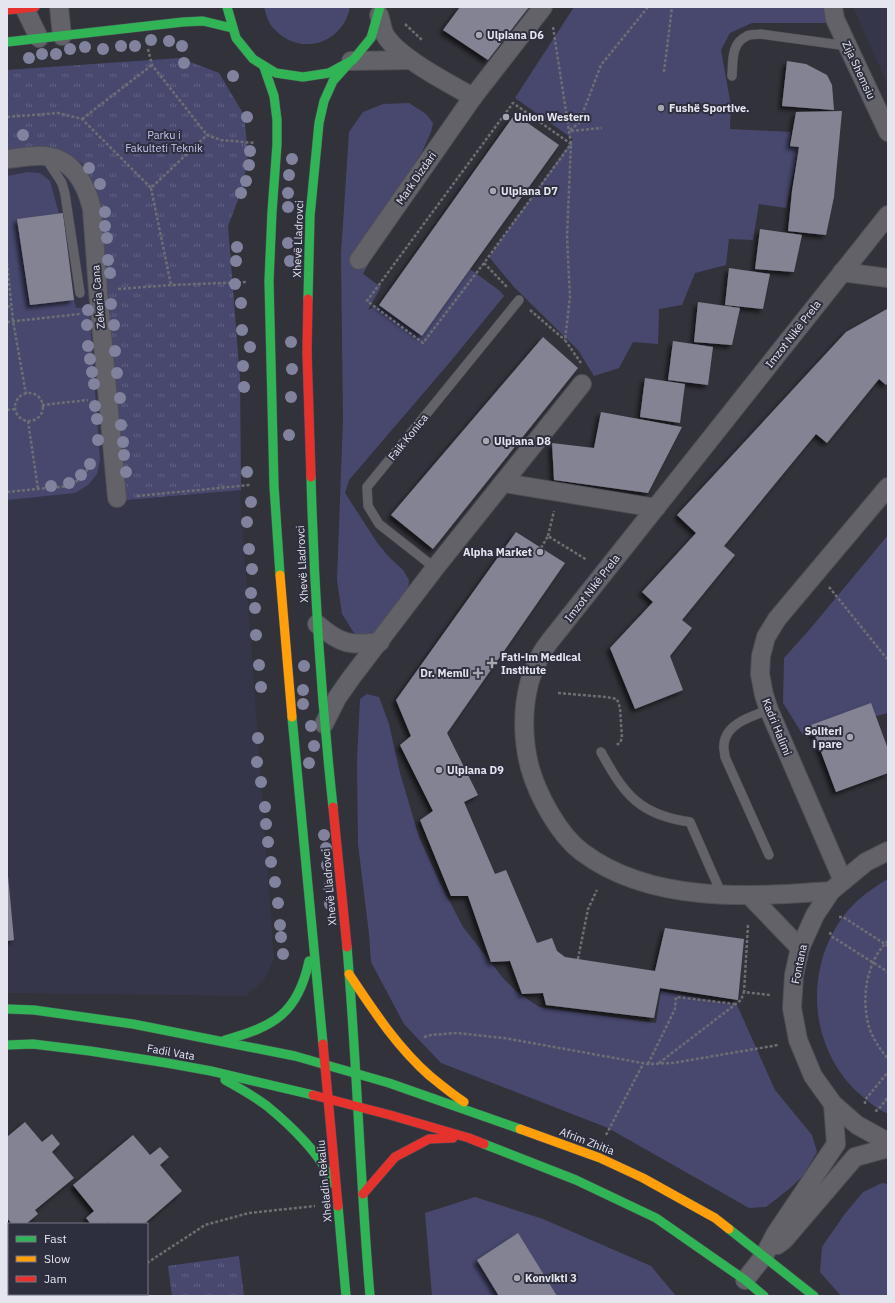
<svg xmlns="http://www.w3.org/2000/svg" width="895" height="1303" font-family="'IBM Plex Sans',sans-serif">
<defs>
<pattern id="park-tufts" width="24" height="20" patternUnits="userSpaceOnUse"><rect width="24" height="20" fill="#48486f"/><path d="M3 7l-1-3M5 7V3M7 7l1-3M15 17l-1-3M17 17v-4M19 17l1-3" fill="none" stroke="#626284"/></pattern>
<filter id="shadow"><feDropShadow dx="-3.5" dy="3.5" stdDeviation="2" flood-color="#0009"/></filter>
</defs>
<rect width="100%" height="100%" fill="#32323a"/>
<!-- built -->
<g fill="#35364a">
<polygon points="853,7 888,7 888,86"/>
<polygon points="180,58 219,73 244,115 248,154 243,187 228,226 240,378 241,506 274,959 264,980 246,996 7,993 7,70"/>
</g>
<!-- green -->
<g fill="#48486f">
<path d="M264,7H350C343,44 300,57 274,29C269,24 266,15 264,7Z"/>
<polygon points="574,7 824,7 826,23 752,23 730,33 721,50 731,106 730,129 791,132 789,146 799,147 786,208 759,204 753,240 729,239 726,265 695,273 682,305 659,309 658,344 633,342 619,368 594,376 578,350 514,287 489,257 573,139 515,98"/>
<polygon points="409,103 426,114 433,123 431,132 422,152 359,251 370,261 363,274 381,287 368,310 379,305 422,336 470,269 500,291 504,296 450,362 349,480 345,493 378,544 390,558 403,570 409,580 408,592 379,631 366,637 354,633 342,614 337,580 343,420 341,254 349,132 363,112 383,104"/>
<polygon points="28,172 40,173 50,181 59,214 18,219 30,305 74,300 76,308 89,307 100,460 97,474 88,485 75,493 7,500 7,176"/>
<polygon points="888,535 888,713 803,735 783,703 784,658 810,629"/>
<polygon points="367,694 379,697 389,724 400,773 419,837 440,883 463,927 503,978 516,991 539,1007 656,1023 661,991 737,1005 775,1090 812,1135 817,1152 803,1176 789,1189 766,1207 749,1208 608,1128 441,1063 404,1024 371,962 369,934 358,844 357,761 360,699"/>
<path d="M888,879V1114C875,1108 865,1099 854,1089C809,1043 805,970 842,918C854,901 871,889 888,879Z"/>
<polygon points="882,1183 888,1184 888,1296 841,1296 820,1272 822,1247 844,1215 863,1192"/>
<polygon points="475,1197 543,1219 651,1266 676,1296 432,1296 425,1213"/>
</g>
<!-- park -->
<g fill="url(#park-tufts)">
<polygon points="180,58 219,73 244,115 248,154 243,187 228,226 240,378 241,490 126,500 97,207 92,180 83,164 64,152 7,156 7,70"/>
<polygon points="239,1256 244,1296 172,1296 168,1266"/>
</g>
<!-- building -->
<g fill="#838393" filter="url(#shadow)">
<polygon points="460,7 529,7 488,60 443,30"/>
<polygon points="787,61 806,64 827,75 832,85 834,110 782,106"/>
<polygon points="842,111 834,197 826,235 788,231 792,191 799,147 790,146 796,112"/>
<polygon points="515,114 559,145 422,336 379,305"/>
<polygon points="63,213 74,300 30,305 17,219"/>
<polygon points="760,229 802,235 794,272 755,269"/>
<polygon points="729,268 770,274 763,309 725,305"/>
<polygon points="698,302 740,308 732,345 694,342"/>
<polygon points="887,309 888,309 888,382 886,385 879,379 827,443 816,434 724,546 735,555 682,620 692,628 670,656 683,690 635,709 610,648 653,602 642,592 696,533 677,515 846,332"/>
<polygon points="543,337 578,368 433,549 391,515"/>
<polygon points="673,341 713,347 708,385 668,380"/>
<polygon points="645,378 685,384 680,423 640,417"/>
<polygon points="601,412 682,427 648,493 554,480 552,443 594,448"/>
<polygon points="516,532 565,563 447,733 478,795 464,802 495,874 506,870 537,943 552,938 557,951 565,957 655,971 665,928 744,939 738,1000 660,988 654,1018 546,1005 543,993 522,994 510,961 491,962 468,896 451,896 420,820 433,811 400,745 411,736 396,700"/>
<polygon points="871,703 888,749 888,773 836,792 811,725"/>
<polygon points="7,876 8,876 14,940 7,941"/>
<polygon points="25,1122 42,1142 52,1134 60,1144 52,1152 74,1178 35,1210 38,1214 26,1224 12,1224 7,1218 7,1137"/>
<polygon points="133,1135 150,1155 160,1147 169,1157 160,1165 182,1191 144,1224 109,1224 108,1222 106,1224 91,1224 86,1218 94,1211 73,1185"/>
<polygon points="518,1233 557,1296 499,1296 477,1260"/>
<polygon points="9,1244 9,1294 65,1294 62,1296 7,1296 7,1245"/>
</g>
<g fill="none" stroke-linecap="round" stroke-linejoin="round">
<!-- lane casing -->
<g stroke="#4f4f57" stroke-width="10">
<g id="lane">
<path d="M732,76C733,61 731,43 747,36C750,34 756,35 760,34L848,46"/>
<polyline points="45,157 62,183 65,194 80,293"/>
<polyline points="435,568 379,524 368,506 367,487 519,300"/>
<path d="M769,710C753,716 726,723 724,744C723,748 725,753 725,757L769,855"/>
<path d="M601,752C624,794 639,815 690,822L722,895"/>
</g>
</g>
<!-- street casing -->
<g stroke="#4f4f57" stroke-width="20">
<g id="street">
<polyline points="24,7 39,38"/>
<polyline points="59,7 62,36"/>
<polyline points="833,7 835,19 888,132"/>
<path d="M379,15C381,21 382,28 384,33C395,56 450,84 473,97"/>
<polyline points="351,61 411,60"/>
<path d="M7,159C19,158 33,155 45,156C73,159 86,184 92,209L98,291L117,498"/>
<polyline points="359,260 473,97 543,7"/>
<polyline points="842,272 888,278"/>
<polyline points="504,483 656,508"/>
<path d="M317,624C340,644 350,646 380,642"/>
<polyline points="324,724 337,698 351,678 435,568 582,384"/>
<polyline points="888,851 866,862 843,881 831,891 815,915 800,948 794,975 792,1008 798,1040 813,1076 833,1104 857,1125 888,1142"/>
<polyline points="843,881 769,710 764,695 760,674 761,656 766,637 777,619 888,487"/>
<path d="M831,891C750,897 651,904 582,852C559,835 538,796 530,768C523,742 522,711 529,684C531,675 536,665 540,656C546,644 557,633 565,622L888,215"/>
<polyline points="749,895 800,948"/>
<polyline points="777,1245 784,1240 855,1157 888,1148"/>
<polyline points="745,1280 764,1256 776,1233 836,1144 833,1104"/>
</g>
</g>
<!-- fast casing -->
<g stroke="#4f4f57" stroke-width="10">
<g id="fast">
<polyline points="227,7 236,38 253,59 276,73 303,77 329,73 353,60 371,38 380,7"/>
<polyline points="7,42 183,22 203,21 232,28"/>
<polyline points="264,67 274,96 277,120 277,144 272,212 269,281 274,486 280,575"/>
<polyline points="308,299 310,216 319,123 324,101 333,81 351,61"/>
<path d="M311,477C314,587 321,697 333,807"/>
<polyline points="292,717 323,1044"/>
<path d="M347,947C357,1063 360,1180 370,1296"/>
<polyline points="7,1009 34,1010 133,1024 295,1056 389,1083 520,1129"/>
<path d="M225,1040C274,1027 298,1013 309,961"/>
<polyline points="7,1045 33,1044 90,1051 167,1063 211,1071 313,1095"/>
<path d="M225,1080C239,1088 254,1096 267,1106C289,1124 323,1156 332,1183"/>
<polyline points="484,1144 576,1180 656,1218 745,1280 764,1296"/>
<polyline points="338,1206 346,1296"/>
<polyline points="729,1229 814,1296"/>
</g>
</g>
<!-- slow casing -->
<g stroke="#4f4f57" stroke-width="10">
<g id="slow">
<polyline points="280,575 292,717"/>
<path d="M349,974C373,1010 397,1047 430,1076C441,1085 452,1094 464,1102"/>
<polyline points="520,1129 600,1158 643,1178 715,1218 729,1229"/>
</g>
</g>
<!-- jam casing -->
<g stroke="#4f4f57" stroke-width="10">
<g id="jam">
<polyline points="7,10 35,7"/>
<polyline points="308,299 307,352 311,477"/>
<polyline points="333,807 347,947"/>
<polyline points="323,1044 338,1206"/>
<polyline points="313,1095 390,1115 469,1138 484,1144"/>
<polyline points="363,1194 395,1157 429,1139 453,1138"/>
</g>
</g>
<!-- path -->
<g stroke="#6d6e73" stroke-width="2.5" stroke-dasharray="3 2" stroke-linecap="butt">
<polyline points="405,24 422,40"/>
<polyline points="553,27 571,144 567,237 570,297 565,340 581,363"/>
<polyline points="148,49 152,65 207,135"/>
<polyline points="664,72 672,7"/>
<polyline points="7,117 58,113 82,119 151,188 207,135 221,140 255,143"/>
<polyline points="82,119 152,65"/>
<polyline points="570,130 579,123 601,65 648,7"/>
<polyline points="571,131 602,128"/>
<polyline points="151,188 171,285"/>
<polyline points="7,263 13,321 26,394"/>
<polyline points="484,263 423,343 367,301 513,103 571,144 484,263 508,288"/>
<polyline points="118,289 171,285 247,282"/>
<polyline points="7,307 11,306"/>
<polyline points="530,310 565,340"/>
<polyline points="7,322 80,314"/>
<circle cx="29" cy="407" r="14"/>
<polyline points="42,405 88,400"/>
<polyline points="7,410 15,409"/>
<polyline points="28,421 38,489"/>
<polyline points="7,492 69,486 80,479 87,470 92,461"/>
<polyline points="137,496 250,485"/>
<polyline points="548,536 554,511"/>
<polyline points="541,548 548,536 587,560"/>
<polyline points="829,587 888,660"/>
<polyline points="558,693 606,697 617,699 620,708 622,738 620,743 616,745"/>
<polyline points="839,917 843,917 888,946"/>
<polyline points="748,925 744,992 770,995"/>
<polyline points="830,932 831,936 888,972"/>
<path d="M888,941C866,961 861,999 869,1027C873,1039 880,1049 888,1059"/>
<polyline points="578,959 588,909 597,890"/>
<polyline points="424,1037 431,1035 456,1033 504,1038 648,1064 673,1063 778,1045"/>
<polyline points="659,1063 741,1000 744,992"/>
<polyline points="648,1064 675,1009 676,997 735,1004"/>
<polyline points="865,1104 865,1100 888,1072"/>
<polyline points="875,1111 878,1110 888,1097"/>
<polyline points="606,1135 643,1064"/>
<polyline points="147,1263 205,1225 249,1213 315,1206"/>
</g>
<!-- lane -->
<use href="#lane" stroke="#626268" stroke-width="9"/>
<!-- street -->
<use href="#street" stroke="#626268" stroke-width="18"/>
<!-- fast -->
<use href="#fast" stroke="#30b455" stroke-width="9"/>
<!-- slow -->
<use href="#slow" stroke="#ff9f0a" stroke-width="9"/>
<!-- jam -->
<use href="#jam" stroke="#e5322d" stroke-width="9"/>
</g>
<!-- trees -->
<g fill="#81829d">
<circle cx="151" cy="40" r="6"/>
<circle cx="169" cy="41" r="6"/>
<circle cx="121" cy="46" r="6"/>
<circle cx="135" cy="46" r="6"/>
<circle cx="182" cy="46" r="6"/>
<circle cx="85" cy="47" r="6"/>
<circle cx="70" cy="49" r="6"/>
<circle cx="103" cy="49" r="6"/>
<circle cx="42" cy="54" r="6"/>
<circle cx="56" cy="54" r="6"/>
<circle cx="29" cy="58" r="6"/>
<circle cx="184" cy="63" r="6"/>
<circle cx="233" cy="76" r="6"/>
<circle cx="247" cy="117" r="6"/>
<circle cx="23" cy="135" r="6"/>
<circle cx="250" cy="151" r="6"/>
<circle cx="292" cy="159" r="6"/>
<circle cx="249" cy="165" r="6"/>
<circle cx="89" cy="168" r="6"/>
<circle cx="289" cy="175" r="6"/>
<circle cx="246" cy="181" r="6"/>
<circle cx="100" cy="184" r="6"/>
<circle cx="241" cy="193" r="6"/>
<circle cx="288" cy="193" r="6"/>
<circle cx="288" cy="207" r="6"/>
<circle cx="105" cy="212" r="6"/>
<circle cx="105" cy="226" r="6"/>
<circle cx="107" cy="238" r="6"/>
<circle cx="288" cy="243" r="6"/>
<circle cx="237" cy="247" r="6"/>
<circle cx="108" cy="260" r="6"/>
<circle cx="236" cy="261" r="6"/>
<circle cx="290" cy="261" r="6"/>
<circle cx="110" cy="273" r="6"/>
<circle cx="235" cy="284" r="6"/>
<circle cx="241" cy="303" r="6"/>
<circle cx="111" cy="304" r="6"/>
<circle cx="88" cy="310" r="6"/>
<circle cx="87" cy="325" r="6"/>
<circle cx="114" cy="325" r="6"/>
<circle cx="242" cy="330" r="6"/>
<circle cx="291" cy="342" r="6"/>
<circle cx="88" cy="346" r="6"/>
<circle cx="250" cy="347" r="6"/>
<circle cx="115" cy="351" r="6"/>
<circle cx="90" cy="359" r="6"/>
<circle cx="243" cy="366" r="6"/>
<circle cx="292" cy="369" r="6"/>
<circle cx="92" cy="372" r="6"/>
<circle cx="117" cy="373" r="6"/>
<circle cx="94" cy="384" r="6"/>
<circle cx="244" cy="387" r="6"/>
<circle cx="291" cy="397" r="6"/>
<circle cx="120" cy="398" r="6"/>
<circle cx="95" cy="406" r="6"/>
<circle cx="97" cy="419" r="6"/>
<circle cx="121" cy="425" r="6"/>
<circle cx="289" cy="435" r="6"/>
<circle cx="98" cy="440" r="6"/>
<circle cx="123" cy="442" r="6"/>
<circle cx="124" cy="455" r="6"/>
<circle cx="90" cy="464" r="6"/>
<circle cx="126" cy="472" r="6"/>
<circle cx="247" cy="472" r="6"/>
<circle cx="81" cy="475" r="6"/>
<circle cx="69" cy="483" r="6"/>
<circle cx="51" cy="486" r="6"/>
<circle cx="251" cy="502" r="6"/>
<circle cx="247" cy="522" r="6"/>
<circle cx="249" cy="549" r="6"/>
<circle cx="252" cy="569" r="6"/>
<circle cx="251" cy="593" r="6"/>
<circle cx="255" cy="608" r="6"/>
<circle cx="256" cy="635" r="6"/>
<circle cx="259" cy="665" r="6"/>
<circle cx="304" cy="666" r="6"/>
<circle cx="261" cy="687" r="6"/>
<circle cx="303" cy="690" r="6"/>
<circle cx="303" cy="704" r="6"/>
<circle cx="311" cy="726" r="6"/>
<circle cx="258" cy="738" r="6"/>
<circle cx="314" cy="746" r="6"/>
<circle cx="257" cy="762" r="6"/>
<circle cx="309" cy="763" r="6"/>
<circle cx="261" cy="782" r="6"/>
<circle cx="265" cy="807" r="6"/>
<circle cx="266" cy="824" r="6"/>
<circle cx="324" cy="835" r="6"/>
<circle cx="268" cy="842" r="6"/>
<circle cx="326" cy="848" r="6"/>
<circle cx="271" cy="862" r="6"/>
<circle cx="327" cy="865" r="6"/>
<circle cx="275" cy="882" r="6"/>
<circle cx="329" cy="887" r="6"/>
<circle cx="278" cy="903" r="6"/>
<circle cx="330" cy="904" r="6"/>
<circle cx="280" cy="925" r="6"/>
<circle cx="281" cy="937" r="6"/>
<circle cx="283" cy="954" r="6"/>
</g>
<!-- markers -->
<g fill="#a6a6b0" stroke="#2e2f3e" stroke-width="1.5">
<circle cx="479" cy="35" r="4"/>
<circle cx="661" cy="108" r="4"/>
<circle cx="506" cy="117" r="4"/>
<circle cx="493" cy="191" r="4"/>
<circle cx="486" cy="441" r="4"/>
<circle cx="540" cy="552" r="4"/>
<path d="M490 657h4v4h4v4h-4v4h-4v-4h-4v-4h4z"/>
<path d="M476 667h4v4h4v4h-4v4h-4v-4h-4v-4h4z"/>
<circle cx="850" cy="737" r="4"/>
<circle cx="439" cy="770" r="4"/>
<circle cx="517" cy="1278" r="4"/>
</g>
<g text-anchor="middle" stroke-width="4" stroke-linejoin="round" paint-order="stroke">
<!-- poi labels -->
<g font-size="11" font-weight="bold" fill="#e5e5ef" stroke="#2e2f3e" text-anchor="start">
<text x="487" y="39">Ulpiana D6</text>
<text x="669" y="112">Fushë Sportive.</text>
<text x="514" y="121">Union Western</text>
<text x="501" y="195">Ulpiana D7</text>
<text x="494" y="445">Ulpiana D8</text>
<text x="532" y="556" text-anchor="end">Alpha Market</text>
<text x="501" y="661">Fati-im Medical<tspan x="501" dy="13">Institute</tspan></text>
<text x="469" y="677" text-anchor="end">Dr. Memli</text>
<text x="842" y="735" text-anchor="end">Soliteri<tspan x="842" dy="13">i pare</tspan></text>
<text x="447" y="774">Ulpiana D9</text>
<text x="525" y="1282">Konvikti 3</text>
</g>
<!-- street labels -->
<g font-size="11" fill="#e5e5ef" stroke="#2e2f3e">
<text transform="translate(859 70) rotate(65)" y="4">Zija Shemsiu</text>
<text transform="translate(416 178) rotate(-55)" y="4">Mark Dizdari</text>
<text transform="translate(298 239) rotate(-88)" y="4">Xhevë Lladrovci</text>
<text transform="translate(98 297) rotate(-95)" y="4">Zekeria Cana</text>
<text transform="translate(793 334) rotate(-52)" y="4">Imzot Nikë Prela</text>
<text transform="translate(408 437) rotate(-51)" y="4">Faik Konica</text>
<text transform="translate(302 564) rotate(-93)" y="4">Xhevë Lladrovci</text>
<text transform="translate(592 588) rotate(-52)" y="4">Imzot Nikë Prela</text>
<text transform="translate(777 727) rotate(68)" y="4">Kadri Halimi</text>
<text transform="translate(329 887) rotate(-95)" y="4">Xhevë Lladrovci</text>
<text transform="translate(799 964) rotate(-78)" y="4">Fontana</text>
<text transform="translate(171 1052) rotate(10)" y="4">Fadil Vata</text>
<text transform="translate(587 1141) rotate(21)" y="4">Afrim Zhitia</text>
<text transform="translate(324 1181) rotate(-95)" y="4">Xheladin Rekaliu</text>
</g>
<!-- park labels -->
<g font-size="11" fill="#c2c4ee" stroke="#2e2f3e">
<text x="164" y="139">Parku i<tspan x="164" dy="13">Fakulteti Teknik</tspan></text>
</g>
</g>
<!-- border -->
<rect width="895" height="1303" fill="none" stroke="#e5e5ef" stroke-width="16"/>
<!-- legend -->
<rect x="8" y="1223" width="140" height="72" fill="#2e2f3e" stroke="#777885"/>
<rect x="16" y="1236" width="20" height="6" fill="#30b455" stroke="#777885"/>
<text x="44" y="1243" font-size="12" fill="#e5e5ef">Fast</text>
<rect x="16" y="1256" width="20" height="6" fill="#ff9f0a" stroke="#777885"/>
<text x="44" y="1263" font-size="12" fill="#e5e5ef">Slow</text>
<rect x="16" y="1276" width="20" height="6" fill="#e5322d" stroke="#777885"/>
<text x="44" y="1283" font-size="12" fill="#e5e5ef">Jam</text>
</svg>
